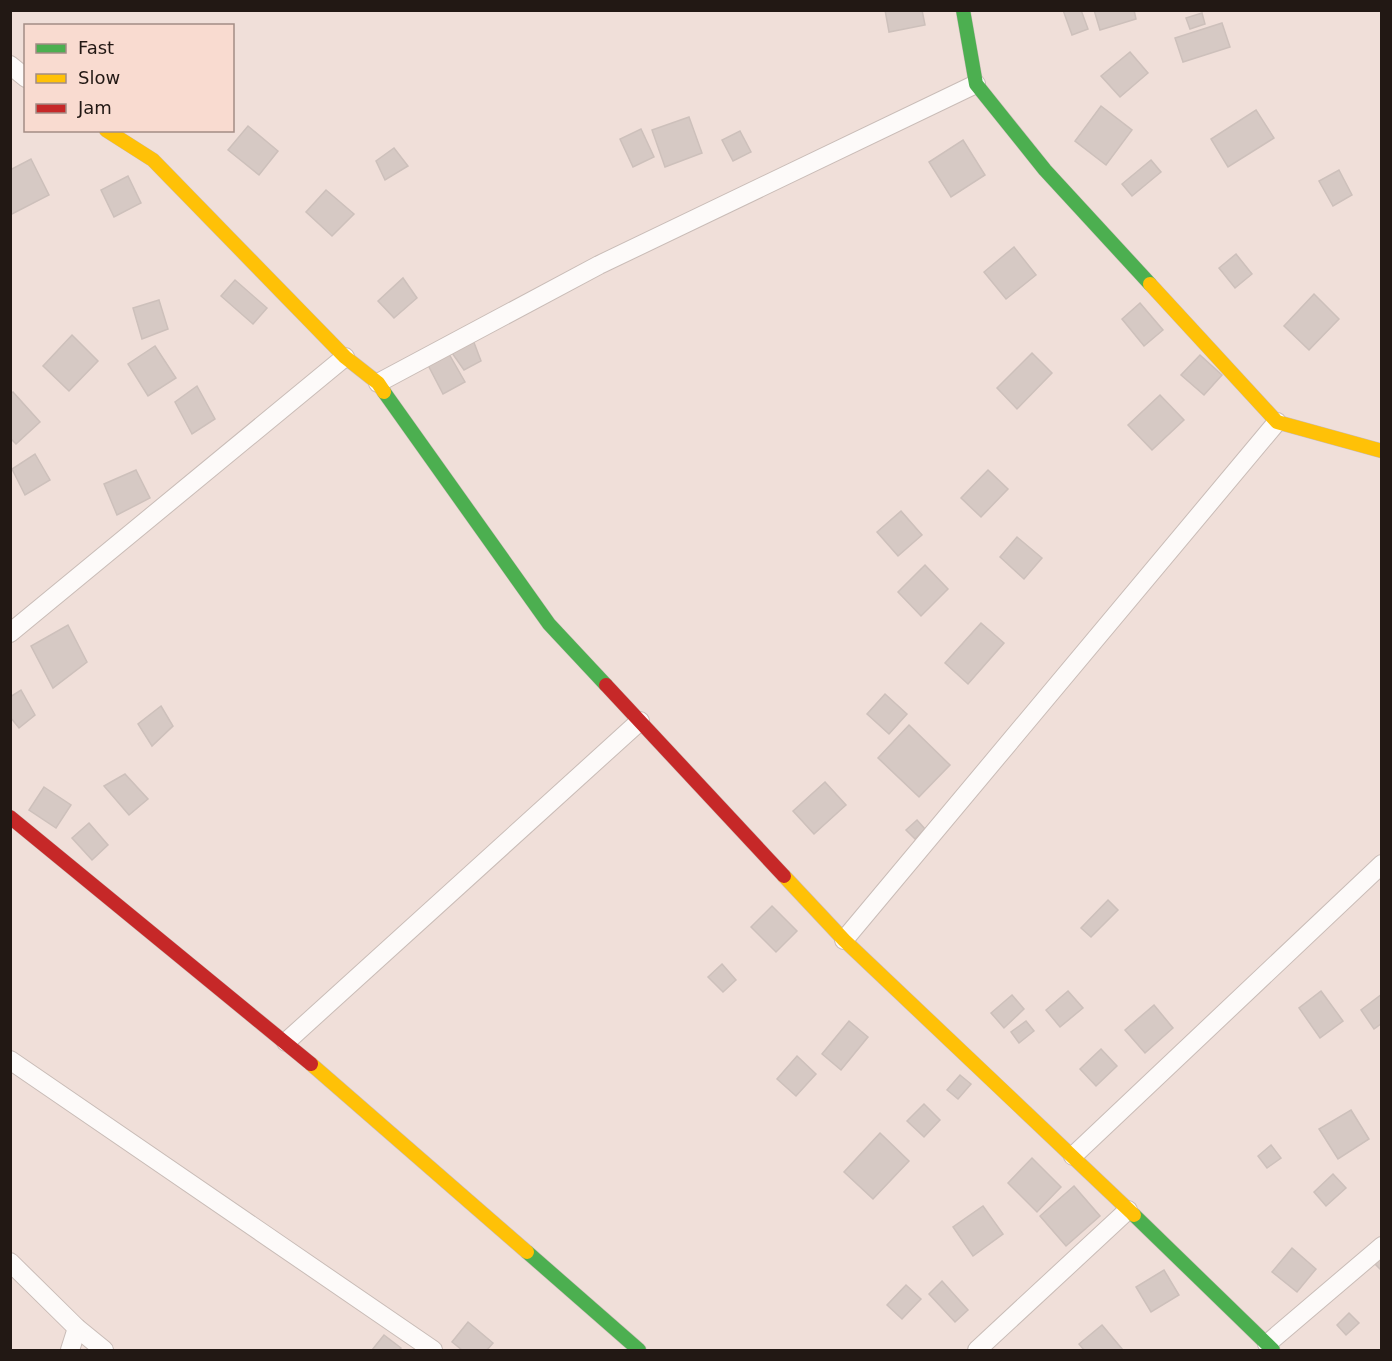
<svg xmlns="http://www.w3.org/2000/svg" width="1392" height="1361" font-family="'DejaVu Sans',sans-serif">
<rect width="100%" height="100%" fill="#f0dfd9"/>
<!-- building -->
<g fill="#d6c9c4" stroke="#cdc0bb" stroke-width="1.5">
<polygon points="885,10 922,10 925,25 889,32"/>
<polygon points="1063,10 1081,10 1088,29 1072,35"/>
<polygon points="1094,10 1134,10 1136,19 1100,30"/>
<polygon points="1202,13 1205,24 1190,29 1186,18"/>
<polygon points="1222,23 1230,47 1183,62 1175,38"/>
<polygon points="1130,52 1148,73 1120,97 1101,76"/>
<polygon points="1101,106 1132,130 1106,165 1075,141"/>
<polygon points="1256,110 1274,138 1228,167 1211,139"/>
<polygon points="689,117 702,153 665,167 652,130"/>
<polygon points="248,126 278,151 259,175 228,150"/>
<polygon points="641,129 654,157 633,167 620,139"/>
<polygon points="740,131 751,152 733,161 722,140"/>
<polygon points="963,140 985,175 951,197 929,162"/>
<polygon points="394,148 408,166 385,180 376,161"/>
<polygon points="31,159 49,195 10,215 10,170"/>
<polygon points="1151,160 1161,172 1132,196 1122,184"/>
<polygon points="1339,170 1352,195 1333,206 1319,181"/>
<polygon points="128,176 141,203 114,217 101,190"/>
<polygon points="326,190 354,214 332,236 306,212"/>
<polygon points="1014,247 1036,275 1006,299 984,272"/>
<polygon points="1236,254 1252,274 1235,288 1219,268"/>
<polygon points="403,278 417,298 394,318 378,301"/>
<polygon points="235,280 267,308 253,324 221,296"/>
<polygon points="1314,294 1339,319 1309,350 1284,326"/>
<polygon points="159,300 168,329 142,339 133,308"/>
<polygon points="1140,303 1163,330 1144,346 1122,319"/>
<polygon points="72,335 98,361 69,391 43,366"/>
<polygon points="473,340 481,361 464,370 452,353"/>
<polygon points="155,346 176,378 148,396 128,364"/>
<polygon points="1032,353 1052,373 1017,409 997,388"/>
<polygon points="449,354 465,382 443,394 428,365"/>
<polygon points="1200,355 1222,375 1204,395 1181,375"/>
<polygon points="197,386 215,419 192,434 175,402"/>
<polygon points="13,392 40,422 16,444 10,438 10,394"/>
<polygon points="1160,395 1184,420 1152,450 1128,425"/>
<polygon points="35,454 50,480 25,495 12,469"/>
<polygon points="136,470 150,498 117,515 104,484"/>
<polygon points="988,470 1008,489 981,517 961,498"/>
<polygon points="901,511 922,535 898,556 877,532"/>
<polygon points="1017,537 1042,558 1024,579 1000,557"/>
<polygon points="925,565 948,589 921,616 898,592"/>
<polygon points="981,623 1004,643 968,684 945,663"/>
<polygon points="68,625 87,662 53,688 31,646"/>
<polygon points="21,690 35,715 19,728 10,717 10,697"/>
<polygon points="885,694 907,714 889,734 867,714"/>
<polygon points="161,706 173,726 152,746 138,724"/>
<polygon points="909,725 950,765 919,797 878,758"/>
<polygon points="125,774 148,799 129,815 104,786"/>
<polygon points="825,782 846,805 814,834 793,811"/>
<polygon points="44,787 71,805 56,828 29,810"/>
<polygon points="917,820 925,829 915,839 906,830"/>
<polygon points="89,823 108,845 92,860 72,838"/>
<polygon points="1108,900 1118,910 1091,937 1081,928"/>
<polygon points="772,906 797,931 776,952 751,927"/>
<polygon points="722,964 736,980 723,992 708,977"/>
<polygon points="1068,991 1083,1008 1060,1027 1046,1010"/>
<polygon points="1321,991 1343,1021 1320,1038 1299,1008"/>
<polygon points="1382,994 1382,1023 1374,1029 1361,1010"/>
<polygon points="1012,995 1024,1009 1004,1028 991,1013"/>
<polygon points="1154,1005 1173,1028 1145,1053 1125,1030"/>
<polygon points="849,1021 868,1037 841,1070 822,1054"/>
<polygon points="1026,1021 1034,1031 1019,1043 1011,1032"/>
<polygon points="1101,1049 1117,1066 1096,1086 1080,1069"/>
<polygon points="797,1056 816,1074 796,1096 777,1079"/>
<polygon points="960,1075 971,1084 958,1099 947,1090"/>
<polygon points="924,1104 940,1120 924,1137 907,1121"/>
<polygon points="1351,1110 1369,1139 1338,1159 1319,1129"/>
<polygon points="880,1133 909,1161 873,1199 844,1172"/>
<polygon points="1271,1145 1281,1158 1267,1168 1258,1156"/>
<polygon points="1032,1158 1061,1187 1037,1212 1008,1183"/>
<polygon points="1333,1174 1346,1188 1326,1206 1314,1192"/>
<polygon points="1074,1186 1100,1216 1066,1246 1040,1216"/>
<polygon points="983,1206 1003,1234 973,1256 953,1227"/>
<polygon points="1292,1248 1316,1269 1297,1292 1272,1272"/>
<polygon points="1382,1250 1382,1271 1371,1260"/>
<polygon points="1164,1270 1179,1295 1151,1312 1136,1287"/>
<polygon points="942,1281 968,1310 955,1322 929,1294"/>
<polygon points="906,1285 921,1299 902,1319 887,1305"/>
<polygon points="1349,1313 1359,1323 1346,1335 1337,1325"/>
<polygon points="468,1322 493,1343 487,1350 462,1350 452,1342"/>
<polygon points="1102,1325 1123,1350 1084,1350 1079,1344"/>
<polygon points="384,1335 401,1348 399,1350 372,1350"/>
</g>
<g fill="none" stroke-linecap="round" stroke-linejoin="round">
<!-- street casing -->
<g stroke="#c9bcb7" stroke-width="20">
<g id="street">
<polyline points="10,65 26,78"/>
<polyline points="378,383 599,265 976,84"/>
<polyline points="10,633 345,357"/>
<polyline points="844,940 1277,422"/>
<polyline points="286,1042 640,721"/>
<polyline points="10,1060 433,1350"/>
<polyline points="1073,1156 1382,864"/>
<polyline points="10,1262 77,1328 104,1350"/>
<polyline points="1267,1344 1382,1246"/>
<polyline points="70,1350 77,1328"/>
<polyline points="977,1350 1128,1210"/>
</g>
</g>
<!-- fast casing -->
<g stroke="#c9bcb7" stroke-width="15">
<g id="fast">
<polyline points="963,10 976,84 1045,170 1150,284"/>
<polyline points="384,392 549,624 606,685"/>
<polyline points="1134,1215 1273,1350"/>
<polyline points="527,1252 639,1350"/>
</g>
</g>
<!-- slow casing -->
<g stroke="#c9bcb7" stroke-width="15">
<g id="slow">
<polyline points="106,130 153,160 345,357 378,383 384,392"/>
<polyline points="1150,284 1277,422 1382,451"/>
<polyline points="784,876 844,940 1134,1215"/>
<polyline points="311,1064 527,1252"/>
</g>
</g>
<!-- jam casing -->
<g stroke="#c9bcb7" stroke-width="15">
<g id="jam">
<polyline points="606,685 784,876"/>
<polyline points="10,817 311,1064"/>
</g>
</g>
<!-- street -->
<use href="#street" stroke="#fdfaf9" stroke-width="18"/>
<!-- fast -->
<use href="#fast" stroke="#4caf50" stroke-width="14"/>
<!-- slow -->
<use href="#slow" stroke="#ffc107" stroke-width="14"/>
<!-- jam -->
<use href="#jam" stroke="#c62828" stroke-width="14"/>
</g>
<!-- border -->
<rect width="1392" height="1361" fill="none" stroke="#221814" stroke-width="24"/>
<!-- legend -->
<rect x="24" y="24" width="210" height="108" fill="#f9dbd0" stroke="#a38d85" stroke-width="1.5"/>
<rect x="36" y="44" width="30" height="9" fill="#4caf50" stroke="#a38d85" stroke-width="1.5"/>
<text x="78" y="54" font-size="18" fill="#221814">Fast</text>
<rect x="36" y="74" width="30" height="9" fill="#ffc107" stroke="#a38d85" stroke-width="1.5"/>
<text x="78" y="84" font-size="18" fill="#221814">Slow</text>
<rect x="36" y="104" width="30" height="9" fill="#c62828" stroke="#a38d85" stroke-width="1.5"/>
<text x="78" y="114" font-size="18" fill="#221814">Jam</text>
</svg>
